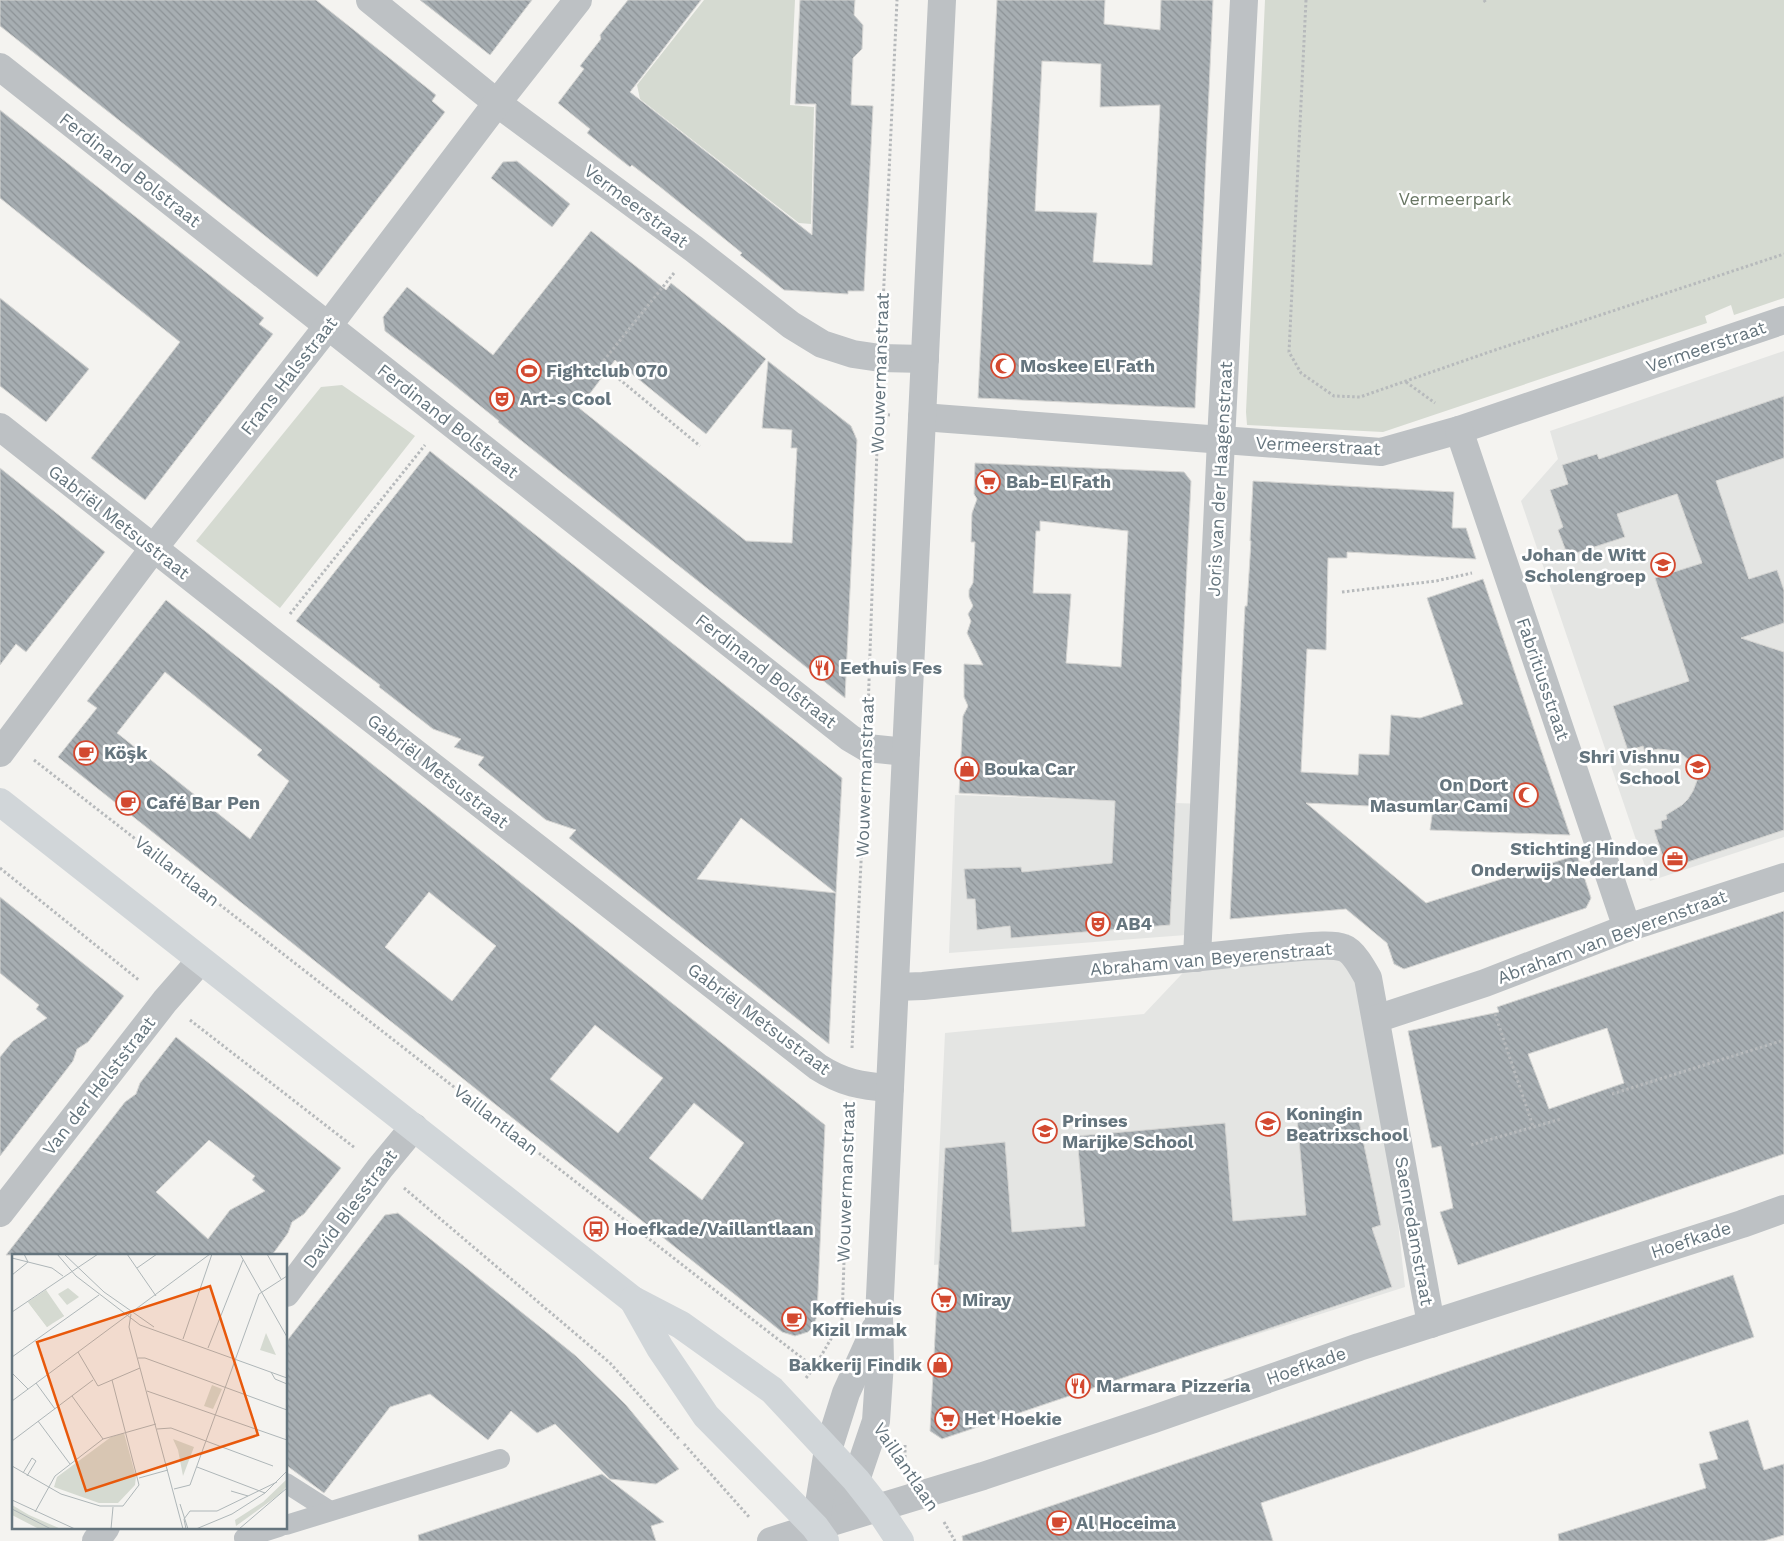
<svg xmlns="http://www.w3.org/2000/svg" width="1784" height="1541" font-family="'Work Sans',sans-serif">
<defs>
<pattern id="building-back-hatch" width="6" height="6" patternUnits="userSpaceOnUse" patternTransform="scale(1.25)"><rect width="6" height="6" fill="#a7aeb2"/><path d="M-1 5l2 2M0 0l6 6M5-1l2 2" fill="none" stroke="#8c9296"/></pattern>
</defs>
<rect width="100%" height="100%" fill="#f4f3f0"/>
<!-- built -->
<g fill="#e4e5e3">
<polygon points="1784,351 1784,837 1650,881 1521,501 1558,459 1550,431"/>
<polygon points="955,795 1204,804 1186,935 949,953"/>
<polygon points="1345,948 1376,1019 1405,1287 1133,1374 1094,1248 934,1265 945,1033 1144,1014 1197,958"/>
</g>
<!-- green -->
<g fill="#d5dad1">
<polygon points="704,0 795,0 790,105 814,107 811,224 799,223 640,99 637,85"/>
<polygon points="1265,0 1784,0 1784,298 1734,315 1731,305 1705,316 1707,323 1383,432 1247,425 1246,412"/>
<polygon points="342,385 415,436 280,608 196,541 321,387"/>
</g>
<!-- building -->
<g fill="url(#building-back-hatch)" stroke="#d5d5d3" fill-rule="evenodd">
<polygon points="0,0 316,0 436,95 432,101 445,112 317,277 0,26"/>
<polygon points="420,0 532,0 490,55"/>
<polygon points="628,0 701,0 630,92 812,235 816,104 795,104 800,0 855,0 854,15 863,25 862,49 853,58 851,105 873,106 864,291 848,291 848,294 784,290 740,255 742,253 659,186 632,165 630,167 602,145 587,133 590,129 558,103 584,69 580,66 601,39 600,35"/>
<path d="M997,0H1105L1104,24L1160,30L1161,0H1213L1195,408L978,398ZM1042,61L1101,64L1100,107L1160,105L1152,265L1093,262L1097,213L1035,211Z"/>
<polygon points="0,110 264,318 259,324 273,334 145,500 91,458 180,342 0,198"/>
<polygon points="517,161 570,204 552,227 491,178 503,162"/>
<polygon points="591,231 666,290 671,283 766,359 706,434 615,360 579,408 746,541 792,543 797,448 791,448 792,430 762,428 768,361 851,426 857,440 845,698 498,422 499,421 448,380 385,331 383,317 407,287 493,355"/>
<polygon points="0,298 89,369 46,422 0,386"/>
<polygon points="1784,396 1784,458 1716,481 1749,579 1777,570 1784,590 1784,623 1741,638 1784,652 1784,830 1667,869 1654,830 1662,828 1661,821 1667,819 1666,815 1682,805 1688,799 1693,791 1701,770 1684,756 1677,751 1658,749 1645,752 1643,746 1628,751 1613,706 1689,681 1655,578 1702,563 1677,494 1617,514 1625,537 1570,555 1570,553 1567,554 1558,530 1563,527 1550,490 1568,484 1562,465 1597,454 1599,459"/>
<polygon points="430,451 842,778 836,893 741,818 697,879 836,893 829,1044 569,838 576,830 546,820 478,765 484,757 454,747 461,739 433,729 379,687 380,685 296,621"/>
<path d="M975,463L1184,472L1191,481L1170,925L1011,938L1010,926L977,930L975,899H967L964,869L1021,867L1022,872L1112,863L1115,801L959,793L963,716L968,706L964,697V664L983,665L967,633L971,621L968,614L973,606L969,597V590L973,583L975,542H971L972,513L977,499L974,494ZM1040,521L1128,531L1121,667L1066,663L1071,594L1033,593L1036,531H1040Z"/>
<polygon points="0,468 105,552 26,652 16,644 0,665"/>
<polygon points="1253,481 1454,492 1452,528 1466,528 1476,559 1347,552 1347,558 1328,558 1326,650 1307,649 1301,772 1358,775 1359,754 1389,755 1391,715 1420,718 1463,704 1427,598 1483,579 1570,835 1430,830 1433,809 1306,803 1426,903 1577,855 1591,898 1586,908 1404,969 1394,964 1387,943 1346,909 1230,919 1245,606 1247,606 1251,541 1250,541"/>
<path d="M166,600L825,1125L817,1316L813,1327L808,1332L795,1336L782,1332L58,757L97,708L87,701ZM165,672L262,750L257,755L289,781L250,839L117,733ZM429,892L496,946L452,1001L385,947ZM595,1025L663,1078L618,1133L550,1079ZM694,1103L744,1143L702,1200L649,1158Z"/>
<polygon points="0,897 124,996 88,1042 77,1049 73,1061 0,1156 0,1057 13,1041 47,1018 36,1009 39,1005 0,973"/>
<path d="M1784,911V1154L1458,1265L1440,1212L1453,1208L1441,1146L1432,1148L1408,1031L1499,1012L1497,1007ZM1607,1028L1624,1083L1549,1109L1528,1054Z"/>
<path d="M176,1037L341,1168L304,1214L292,1222L288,1233L272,1255H6L125,1102L136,1094L140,1083ZM209,1140L255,1176L252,1180L265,1191L230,1210L208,1239L156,1192Z"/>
<polygon points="1357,1112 1381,1225 1372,1228 1392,1287 942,1439 930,1431 945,1148 1005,1142 1012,1232 1085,1226 1077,1136 1225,1123 1233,1221 1306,1215 1297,1117"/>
<polygon points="398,1213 576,1356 626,1405 679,1469 656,1484 610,1479 555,1424 537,1433 511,1411 488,1440 430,1394 390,1407 324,1493 286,1465 286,1342 385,1215"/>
<polygon points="1733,1275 1754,1337 1261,1503 1273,1541 963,1541 962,1536"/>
<polygon points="1748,1420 1764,1470 1784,1464 1784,1535 1764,1541 1559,1541 1558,1534 1706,1488 1699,1464 1718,1459 1709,1432"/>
<polygon points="602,1474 664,1522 651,1526 656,1541 419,1541 418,1535"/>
</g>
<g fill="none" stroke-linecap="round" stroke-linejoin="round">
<!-- path -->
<g stroke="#b7babc" stroke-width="3" stroke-dasharray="2.5 2.5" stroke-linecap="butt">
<polyline points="1306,0 1289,352 1301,373 1334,396 1360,397 1492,351 1784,254"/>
<polyline points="1484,0 1486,3"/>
<polyline points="674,273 601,364 700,446"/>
<polyline points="882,326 897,0"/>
<polyline points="1406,382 1435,403"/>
<polyline points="878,414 890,415"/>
<polyline points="1342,592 1436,581 1472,573"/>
<polyline points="290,614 425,445"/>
<polyline points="868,711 879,390"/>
<polyline points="34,760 820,1372"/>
<polyline points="0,868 140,981"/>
<polyline points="1495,1014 1533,1126"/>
<polyline points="190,1020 355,1148"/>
<polyline points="852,1048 865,780"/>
<polyline points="1612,1094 1784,1040"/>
<polyline points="1471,1145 1561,1119"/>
<polyline points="404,1188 610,1363 680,1440"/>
<polyline points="842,1320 849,1114"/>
<polyline points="806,1378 814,1368 835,1332"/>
<polyline points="684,1444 750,1518"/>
<polyline points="905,1445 905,1459"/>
<polyline points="944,1522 955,1541"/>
</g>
<!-- service -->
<g stroke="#bdc1c4" stroke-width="20">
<polyline points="286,1483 330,1511"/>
<polyline points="286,1525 500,1459"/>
<polyline points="244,1538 279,1527"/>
</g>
<!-- minor -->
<g stroke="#bdc1c4" stroke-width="28">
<polyline points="370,0 497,103 694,249 791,325 822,344 853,354 880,358 925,359"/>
<polyline points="0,67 850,738 867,748 906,752"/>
<polyline points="922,417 1381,452 1459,430 1784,320"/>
<path d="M0,427L269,639L818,1067C843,1083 861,1086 890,1088"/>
<polyline points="1459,430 1627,928"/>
<polyline points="0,753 153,549 328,326 497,103 578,0"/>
<polyline points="1197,958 1221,440 1244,0"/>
<path d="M895,987L923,986L1289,948C1303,947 1331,943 1344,948C1353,951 1363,969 1368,978L1431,1324"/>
<polyline points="1376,1019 1485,983 1627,928 1784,877"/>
<polyline points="0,1213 165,1001 200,961"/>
<polyline points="286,1293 380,1168 414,1127"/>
<polyline points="96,1541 106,1527"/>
<polyline points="771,1541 815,1527"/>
</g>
<!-- tertiary -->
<g stroke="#bdc1c4" stroke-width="28">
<polyline points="815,1527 856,1480 876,1421 880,1362 879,1317 942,0"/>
<polyline points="815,1527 983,1476 1154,1419 1359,1347 1742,1224 1784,1209"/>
<polyline points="815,1527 828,1450 846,1393 875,1329"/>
</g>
<!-- secondary -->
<g stroke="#d1d6d9" stroke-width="28">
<polyline points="0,802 633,1300 681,1325 772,1390 856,1480 878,1508 900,1541"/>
<polyline points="633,1300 660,1348 706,1416 783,1494 815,1527 825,1541"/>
</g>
</g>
<!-- icons -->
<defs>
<g id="mosque-ring" transform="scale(1.25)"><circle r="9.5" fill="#fff" stroke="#d34930" stroke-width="1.5"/><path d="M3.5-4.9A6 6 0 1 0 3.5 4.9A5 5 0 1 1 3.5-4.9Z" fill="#d34930"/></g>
<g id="stadium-ring" transform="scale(1.25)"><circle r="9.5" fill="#fff" stroke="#d34930" stroke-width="1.5"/><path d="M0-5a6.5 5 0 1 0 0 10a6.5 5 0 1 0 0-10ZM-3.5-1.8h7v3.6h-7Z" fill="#d34930"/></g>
<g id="theatre-ring" transform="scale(1.25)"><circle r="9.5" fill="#fff" stroke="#d34930" stroke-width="1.5"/><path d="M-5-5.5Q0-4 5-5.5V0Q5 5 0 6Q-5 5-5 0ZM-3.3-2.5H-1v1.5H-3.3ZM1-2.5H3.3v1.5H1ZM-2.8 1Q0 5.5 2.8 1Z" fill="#d34930"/></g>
<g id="supermarket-ring" transform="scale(1.25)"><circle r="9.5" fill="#fff" stroke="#d34930" stroke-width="1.5"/><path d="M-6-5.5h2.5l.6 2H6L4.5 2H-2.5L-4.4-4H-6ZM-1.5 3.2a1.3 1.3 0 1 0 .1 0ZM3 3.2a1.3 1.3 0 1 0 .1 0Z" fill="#d34930"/></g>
<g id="school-ring" transform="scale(1.25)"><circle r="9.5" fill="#fff" stroke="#d34930" stroke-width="1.5"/><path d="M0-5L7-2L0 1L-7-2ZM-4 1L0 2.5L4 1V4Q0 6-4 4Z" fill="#d34930"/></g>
<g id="restaurant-ring" transform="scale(1.25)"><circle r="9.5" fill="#fff" stroke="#d34930" stroke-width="1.5"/><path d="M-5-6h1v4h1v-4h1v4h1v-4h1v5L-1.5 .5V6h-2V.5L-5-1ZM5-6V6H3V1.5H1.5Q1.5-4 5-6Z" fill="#d34930"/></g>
<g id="cafe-ring" transform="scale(1.25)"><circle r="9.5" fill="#fff" stroke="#d34930" stroke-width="1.5"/><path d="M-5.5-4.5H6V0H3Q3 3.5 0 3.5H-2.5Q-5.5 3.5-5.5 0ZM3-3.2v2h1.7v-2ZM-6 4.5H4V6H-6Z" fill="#d34930"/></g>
<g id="shop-ring" transform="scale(1.25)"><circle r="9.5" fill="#fff" stroke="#d34930" stroke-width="1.5"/><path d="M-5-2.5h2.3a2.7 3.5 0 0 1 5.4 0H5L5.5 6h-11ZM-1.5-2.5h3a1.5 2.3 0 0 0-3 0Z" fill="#d34930"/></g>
<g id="office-ring" transform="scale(1.25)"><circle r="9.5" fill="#fff" stroke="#d34930" stroke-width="1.5"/><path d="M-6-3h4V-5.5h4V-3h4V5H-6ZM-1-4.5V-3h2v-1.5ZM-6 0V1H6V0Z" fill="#d34930"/></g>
<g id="bus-ring" transform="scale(1.25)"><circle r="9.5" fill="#fff" stroke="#d34930" stroke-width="1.5"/><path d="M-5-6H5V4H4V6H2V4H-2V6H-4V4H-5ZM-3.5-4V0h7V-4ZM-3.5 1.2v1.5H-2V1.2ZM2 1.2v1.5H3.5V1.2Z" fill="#d34930"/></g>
</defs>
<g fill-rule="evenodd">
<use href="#mosque-ring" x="1003" y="366"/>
<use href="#stadium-ring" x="529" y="371"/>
<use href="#theatre-ring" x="502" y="399"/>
<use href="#supermarket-ring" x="988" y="482"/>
<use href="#school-ring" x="1663" y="565"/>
<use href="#restaurant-ring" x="822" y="668"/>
<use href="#cafe-ring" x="86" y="753"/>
<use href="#school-ring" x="1698" y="767"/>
<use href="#shop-ring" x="967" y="769"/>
<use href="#mosque-ring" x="1526" y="795"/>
<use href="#cafe-ring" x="128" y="803"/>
<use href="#office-ring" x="1675" y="859"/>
<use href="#theatre-ring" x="1098" y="924"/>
<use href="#school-ring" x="1268" y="1124"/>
<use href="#school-ring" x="1045" y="1131"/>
<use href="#bus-ring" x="596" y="1229"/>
<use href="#supermarket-ring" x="944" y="1300"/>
<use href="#cafe-ring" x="794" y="1319"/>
<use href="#shop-ring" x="940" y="1365"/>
<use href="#restaurant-ring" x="1078" y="1386"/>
<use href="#supermarket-ring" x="947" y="1419"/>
<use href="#cafe-ring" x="1059" y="1523"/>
</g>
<g text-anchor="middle" stroke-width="5" stroke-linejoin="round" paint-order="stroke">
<!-- street labels -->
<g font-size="18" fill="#65757e" stroke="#fff">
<text transform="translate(130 170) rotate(38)" y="6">Ferdinand Bolstraat</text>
<text transform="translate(636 206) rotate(37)" y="6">Vermeerstraat</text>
<text transform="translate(1706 347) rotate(-19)" y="6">Vermeerstraat</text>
<text transform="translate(880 373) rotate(-88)" y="6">Wouwermanstraat</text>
<text transform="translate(289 376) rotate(-52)" y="6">Frans Halsstraat</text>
<text transform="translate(448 421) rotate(38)" y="6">Ferdinand Bolstraat</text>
<text transform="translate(1318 446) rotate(3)" y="6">Vermeerstraat</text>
<text transform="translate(1220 479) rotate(-87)" y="6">Joris van der Haagenstraat</text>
<text transform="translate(119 522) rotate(38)" y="6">Gabriël Metsustraat</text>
<text transform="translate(766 671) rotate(38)" y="6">Ferdinand Bolstraat</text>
<text transform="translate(1543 679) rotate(71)" y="6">Fabritiusstraat</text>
<text transform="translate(438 771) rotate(38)" y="6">Gabriël Metsustraat</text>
<text transform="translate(865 777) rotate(-88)" y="6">Wouwermanstraat</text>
<text transform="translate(177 871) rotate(38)" y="6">Vaillantlaan</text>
<text transform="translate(1612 937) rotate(-20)" y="6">Abraham van Beyerenstraat</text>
<text transform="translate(1211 959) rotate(-5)" y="6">Abraham van Beyerenstraat</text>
<text transform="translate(759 1019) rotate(37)" y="6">Gabriël Metsustraat</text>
<text transform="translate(99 1086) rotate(-52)" y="6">Van der Helststraat</text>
<text transform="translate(496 1120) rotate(38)" y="6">Vaillantlaan</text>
<text transform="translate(846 1182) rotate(-88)" y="6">Wouwermanstraat</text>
<text transform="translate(350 1209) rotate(-53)" y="6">David Blesstraat</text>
<text transform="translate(1414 1231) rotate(80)" y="6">Saenredamstraat</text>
<text transform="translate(1691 1240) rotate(-18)" y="6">Hoefkade</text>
<text transform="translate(1306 1366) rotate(-19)" y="6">Hoefkade</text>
<text transform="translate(906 1467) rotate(56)" y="6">Vaillantlaan</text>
</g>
<!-- park labels -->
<g font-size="18" fill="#687663" stroke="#fff">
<text x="1455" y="205">Vermeerpark</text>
</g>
<!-- poi labels -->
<g font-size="18" font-weight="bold" fill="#65757e" stroke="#fff" text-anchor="start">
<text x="1020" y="372">Moskee El Fath</text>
<text x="546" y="377">Fightclub 070</text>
<text x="520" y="405">Art-s Cool</text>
<text x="1006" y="488">Bab-El Fath</text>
<text x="1646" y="561" text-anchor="end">Johan de Witt<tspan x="1646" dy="21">Scholengroep</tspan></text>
<text x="840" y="674">Eethuis Fes</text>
<text x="104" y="759">Köşk</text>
<text x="1680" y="763" text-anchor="end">Shri Vishnu<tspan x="1680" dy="21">School</tspan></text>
<text x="984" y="775">Bouka Car</text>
<text x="1508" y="791" text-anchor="end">On Dort<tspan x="1508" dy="21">Masumlar Cami</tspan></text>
<text x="146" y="809">Café Bar Pen</text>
<text x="1658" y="855" text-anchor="end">Stichting Hindoe<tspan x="1658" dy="21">Onderwijs Nederland</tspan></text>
<text x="1116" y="930">AB4</text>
<text x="1286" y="1120">Koningin<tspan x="1286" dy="21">Beatrixschool</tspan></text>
<text x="1062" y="1127">Prinses<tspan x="1062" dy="21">Marijke School</tspan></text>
<text x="614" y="1235">Hoefkade/Vaillantlaan</text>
<text x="962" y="1306">Miray</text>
<text x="812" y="1315">Koffiehuis<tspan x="812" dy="21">Kizil Irmak</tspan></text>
<text x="922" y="1371" text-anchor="end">Bakkerij Findik</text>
<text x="1096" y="1392">Marmara Pizzeria</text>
<text x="964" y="1425">Het Hoekie</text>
<text x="1076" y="1529">Al Hoceima</text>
</g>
</g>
<!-- overview -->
<g transform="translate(12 1254)">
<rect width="275" height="275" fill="#f4f3f0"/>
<path d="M56,34L67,43L55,51L46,40ZM34,36L52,62L35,73L16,48ZM200,131L210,135L201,155L192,152ZM112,179L124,223L123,231L106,249H87L42,233L45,223L99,183ZM161,185L182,193L171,222L166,196ZM0,251L17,261L49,275H27L0,261Z" fill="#d5dad1"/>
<path d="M34,36L35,39L21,49L37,72L48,64L36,43L52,62L35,73L16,48ZM254,79L264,101L248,96ZM275,225V232L268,240L224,272L223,266L251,248Z" fill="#d5dad1"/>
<path fill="none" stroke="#aeb6b8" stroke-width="1" d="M45,0L64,22L128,71L275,124M52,0L92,38L142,73M115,0L144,42M228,0L275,83M255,0L269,25M0,4L40,14L51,22M125,14L145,0M0,21L16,8L12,0M0,58L86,0M119,60L117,73L171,275M171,85L200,0M196,94L231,6M66,98L86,132L128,114M0,103L87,41M126,104H133L275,156M259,118L263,125L275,130M0,119L16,135M24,129L43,155M135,137L275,186M60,142L91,185M0,147L198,0M26,167L58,210M145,175L159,174L261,212M0,187L81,126M0,212L49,240L88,252H111L127,231L100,126M185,213L253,239M11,219L20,204L24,207L15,222M127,224L156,216M162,235L178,231L247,40L275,22M219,237L236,242M0,246L63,275M168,250L176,275M0,255L39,275M23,258L43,222L91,185L144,170M99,275L101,253M174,275L172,265L178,257H205L265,228M184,275L220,260L253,239L275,217M227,275L275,234"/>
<path fill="#e8590c" fill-opacity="0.15" stroke="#e8590c" stroke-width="2.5" d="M198,32L246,181L74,237L25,88Z"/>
<rect width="275" height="275" fill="none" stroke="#65757e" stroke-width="2.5"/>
</g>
</svg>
